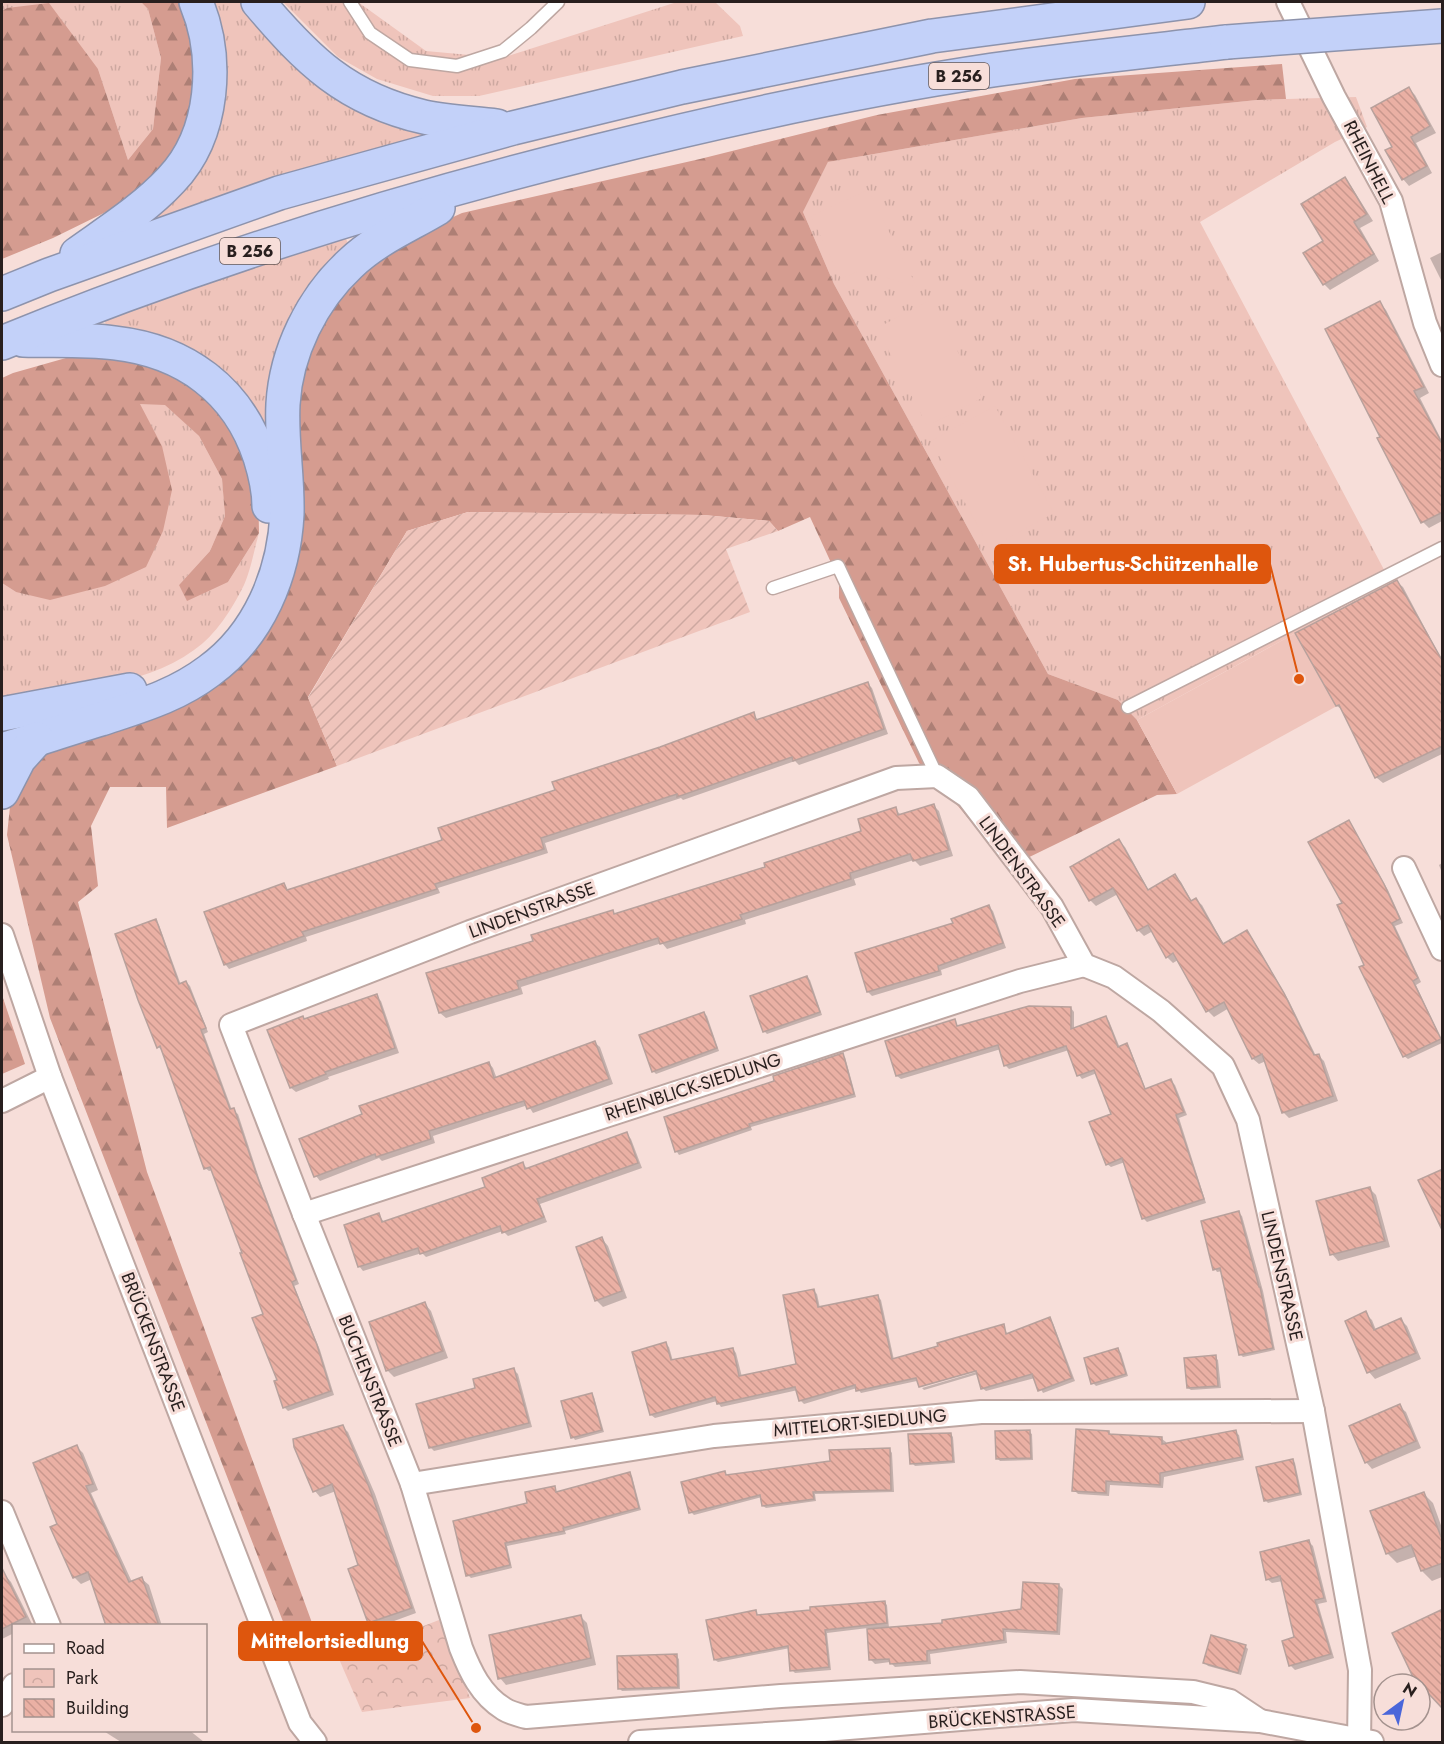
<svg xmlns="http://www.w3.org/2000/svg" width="1444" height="1744" font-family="Jost,sans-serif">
<defs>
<pattern id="grass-tufts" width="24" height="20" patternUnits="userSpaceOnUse" patternTransform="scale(1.5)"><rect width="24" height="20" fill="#efc4bb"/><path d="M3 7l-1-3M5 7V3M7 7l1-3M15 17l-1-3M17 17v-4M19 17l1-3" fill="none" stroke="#cda8a0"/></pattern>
<pattern id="forest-firs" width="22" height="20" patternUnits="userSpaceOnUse" patternTransform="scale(1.5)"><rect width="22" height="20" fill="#d59c90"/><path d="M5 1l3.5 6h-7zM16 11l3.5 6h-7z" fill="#ad7f75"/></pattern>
<pattern id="park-crowns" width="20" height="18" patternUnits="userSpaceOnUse" patternTransform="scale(1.5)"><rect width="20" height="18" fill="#efc4bb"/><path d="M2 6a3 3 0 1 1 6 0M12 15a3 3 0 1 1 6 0" fill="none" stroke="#cda8a0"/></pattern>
<pattern id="garden-furrows" width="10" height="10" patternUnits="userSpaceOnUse" patternTransform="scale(1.5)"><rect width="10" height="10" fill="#efc4bb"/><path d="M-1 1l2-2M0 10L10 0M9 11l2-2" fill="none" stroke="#cda8a0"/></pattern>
<pattern id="building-back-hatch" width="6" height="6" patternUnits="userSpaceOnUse" patternTransform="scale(1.5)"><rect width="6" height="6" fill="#eab0a4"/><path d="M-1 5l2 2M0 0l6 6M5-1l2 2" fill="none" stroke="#c9978d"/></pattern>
</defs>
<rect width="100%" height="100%" fill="#f7ded9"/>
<!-- grass -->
<g fill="url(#grass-tufts)">
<polygon points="2,2 141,2 148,9 161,58 153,129 128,160 98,69 7,8 2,11"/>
<polygon points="206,2 240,2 276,45 424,126 426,137 158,221 153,214 180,187"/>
<polygon points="283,2 358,2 426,51 502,58 677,2 715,2 740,26 743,36 479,96 433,96 377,79 338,57"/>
<polygon points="1356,97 1367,127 1335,142 1200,222 1390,581 1137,720 1118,700 1048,674 834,284 803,212 828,162 1082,118 1257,100"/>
<polygon points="345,237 350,247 274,462 108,331 104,319"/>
<path d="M139,404H165L199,436L222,479L225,516L210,551L179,585L228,582L259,533C254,550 251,569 244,585C232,609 216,635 194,650C140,689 66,690 2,700V583L16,592L162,446Z"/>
</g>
<!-- forest -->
<g fill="url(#forest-firs)">
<polygon points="141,2 178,2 186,17 194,56 192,98 182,142 150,181 108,211 53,238 2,259 2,11 7,8 49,3 98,69 128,160 153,129 161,58 148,9"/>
<polygon points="1282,64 1286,99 1257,100 1082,118 828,162 803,212 834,284 1048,674 1118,700 1137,720 1177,794 1157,795 1009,867 953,800 919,763 839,598 839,580 810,517 778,531 769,521 703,515 468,512 407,531 308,697 337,766 167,828 166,787 110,787 91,826 98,886 78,902 147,1172 315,1631 292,1645 50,1018 7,835 11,797 26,769 49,748 252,642 297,416 306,361 327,316 358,274 403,240 462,213 700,159 877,115 1075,79"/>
<polygon points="73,356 124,357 169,372 205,395 237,434 258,480 259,533 228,582 187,601 179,585 210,551 225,516 222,479 199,436 165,405 140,404 162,446 172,490 163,531 146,567 105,586 50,600 16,592 2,583 2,378 13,373"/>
<polygon points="2,995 25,1064 2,1074"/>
</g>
<!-- park -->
<polygon fill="url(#park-crowns)" points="439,1620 470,1698 362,1712 339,1659"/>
<!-- garden -->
<polygon fill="url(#garden-furrows)" points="468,512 703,515 769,521 778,531 726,549 750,612 337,766 308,698 407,531"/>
<!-- pitch -->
<g fill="#efc4bb">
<polygon points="868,190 917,287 861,270 841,279 811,216"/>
<polygon points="931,300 982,398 927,426 877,328"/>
<polygon points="995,406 1054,513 990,548 931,441"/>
<polygon points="1396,578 1437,651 1177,794 1137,720"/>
</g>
<!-- shadow -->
<g fill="#0003">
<polygon points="1409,89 1415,95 1436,133 1416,143 1432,173 1409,186 1403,179 1394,147"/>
<polygon points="1345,179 1351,186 1373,221 1360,228 1379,261 1330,290 1324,284 1325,241"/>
<polygon points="1442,252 1442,282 1430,258"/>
<polygon points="1380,303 1386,310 1429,393 1420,398 1442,441 1442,521 1429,528 1423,522 1382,437"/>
<polygon points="1397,582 1403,587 1442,660 1442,754 1383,783 1377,778 1344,711 1337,706"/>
<polygon points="867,683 872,688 888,734 799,765 795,761 683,800 681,798 545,843 548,853 438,888 440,893 306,937 307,941 229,969 225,964 284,885 289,891 444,841 557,791 660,748 753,714 759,721"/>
<polygon points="934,806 939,811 953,856 920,866 914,860 854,879 856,885 745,920 746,924 667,949 662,943 521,987 523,994 446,1018 440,1013 535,942 613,911 616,915 767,868 863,832 895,809 901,815"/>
<polygon points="1349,822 1388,890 1403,923 1395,926 1421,982 1416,985 1442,1041 1442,1043 1408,1059 1404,1056 1366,965 1344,904"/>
<polygon points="1119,841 1125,847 1149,891 1175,876 1181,882 1192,902 1196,900 1202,905 1224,945 1246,932 1252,938 1289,1001 1316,1056 1318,1055 1324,1061 1338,1101 1289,1118 1283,1112 1266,1061 1259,1064 1253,1059 1229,1008 1214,1017 1208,1011 1178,960 1173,963 1167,957 1153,931 1144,936 1138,930 1118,894 1096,906 1090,900"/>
<polygon points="1442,863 1442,873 1439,865"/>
<polygon points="989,907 993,911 1006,948 941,970 942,975 872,996 868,992 955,924"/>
<polygon points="156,921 159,925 181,985 186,982 190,986 208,1032 204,1034 232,1110 238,1114 259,1178 299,1284 294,1286 320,1350 334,1395 288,1411 284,1407 265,1315 243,1254 213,1170 209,1171 205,1168 162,1050 158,1047"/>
<polygon points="807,977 810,980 822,1015 767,1034 764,1031"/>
<polygon points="376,996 381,1001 399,1053 328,1077 329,1079 296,1092 291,1088 269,1031"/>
<polygon points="1071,1008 1074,1012 1074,1030 1106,1018 1109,1021 1120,1048 1126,1045 1130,1049 1146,1090 1171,1081 1175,1085 1187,1115 1179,1118 1206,1203 1147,1222 1143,1218 1125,1162 1111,1167 1107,1164 1113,1115 1097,1073 1082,1079 1079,1075 1069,1050 1009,1069 1005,1065 1001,1049 901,1079 897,1076 887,1042 954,1021 959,1027"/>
<polygon points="704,1013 707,1016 719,1051 656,1074 653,1071"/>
<polygon points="595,1043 600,1047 613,1084 533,1113 528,1105 433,1136 435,1143 382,1161 379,1158 320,1181 316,1176 489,1063 493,1068 497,1079"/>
<polygon points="842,1055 845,1057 856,1097 751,1127 752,1130 679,1155 677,1152 666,1118 776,1082"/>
<polygon points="627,1134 631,1139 642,1168 540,1204 547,1222 508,1236 503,1231 426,1257 422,1253 363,1271 359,1266 379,1215 384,1222 487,1188 523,1164 528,1169"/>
<polygon points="1370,1189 1376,1195 1390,1247 1338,1261 1332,1254"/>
<polygon points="1239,1213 1242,1216 1263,1291 1275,1350 1243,1357 1240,1354 1223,1271 1217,1272 1215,1269"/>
<polygon points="602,1239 608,1246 627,1298 603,1307 596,1300"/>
<polygon points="814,1291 817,1294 820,1308 877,1296 881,1300 894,1360 1003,1326 1008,1335 1050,1319 1053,1323 1075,1381 1043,1393 1035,1378 986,1391 982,1388 978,1374 924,1390 922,1388 983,1370 982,1367 861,1393 857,1388 804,1404 800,1400 798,1390 721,1407 717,1401 655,1418 651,1415 634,1353 666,1344 669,1347 673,1361 733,1349 736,1353 742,1377 798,1365"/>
<polygon points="425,1304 431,1311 448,1358 394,1377 388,1371 371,1323"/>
<polygon points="1365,1313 1372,1320 1376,1330 1401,1320 1407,1326 1421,1359 1375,1379 1369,1372 1346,1322"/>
<polygon points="1118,1350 1121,1353 1128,1376 1096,1386 1093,1383"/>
<polygon points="1215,1357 1218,1360 1221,1388 1191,1390 1188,1388"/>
<polygon points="514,1370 518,1374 532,1427 434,1451 430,1447"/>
<polygon points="591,1394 594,1397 604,1432 575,1440 573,1437"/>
<polygon points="1399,1406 1406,1412 1421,1448 1372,1469 1366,1462"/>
<polygon points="342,1426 348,1432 375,1494 416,1613 375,1628 370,1622 360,1566 336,1491 320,1497 315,1491 295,1446"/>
<polygon points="1029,1432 1032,1434 1033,1460 1000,1461 997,1458"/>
<polygon points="1109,1432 1112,1435 1162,1439 1166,1442 1166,1445 1235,1432 1239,1435 1244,1460 1164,1477 1163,1488 1110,1485 1109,1496 1078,1494 1074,1490"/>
<polygon points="951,1434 953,1437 955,1463 915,1466 912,1463"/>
<polygon points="77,1447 83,1453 98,1490 91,1493 132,1582 142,1579 149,1585 162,1626 107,1626 92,1579 81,1584 74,1577"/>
<polygon points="890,1450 892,1453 894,1492 815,1494 816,1501 766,1508 763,1506 762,1497 694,1515 691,1512 724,1472 727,1475 831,1462"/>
<polygon points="1292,1460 1295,1463 1302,1495 1268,1503 1265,1500"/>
<polygon points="629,1473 632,1476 641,1510 565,1531 566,1534 507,1546 512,1568 471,1578 468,1575 529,1505 554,1488 558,1493"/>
<polygon points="1423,1493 1433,1503 1442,1528 1442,1577 1432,1581 1422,1571 1417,1556 1397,1563 1387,1553"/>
<polygon points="1309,1542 1313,1546 1327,1602 1318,1604 1334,1658 1295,1670 1290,1665 1296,1638 1283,1581 1272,1583 1267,1579"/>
<polygon points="2,1572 11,1582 32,1624 14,1626 14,1633 2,1639"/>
<polygon points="1059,1585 1063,1589 1060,1635 1006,1632 1007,1643 930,1654 931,1664 895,1667 890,1662 875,1664 871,1660 868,1628 827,1633 831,1670 795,1673 792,1670 790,1648 718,1662 715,1660 755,1611 759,1616 884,1602 887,1605 889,1628 944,1624 1023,1610"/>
<polygon points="580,1616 587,1623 596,1665 506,1685 500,1678"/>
<polygon points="1245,1646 1248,1649 1241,1675 1208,1666 1205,1663"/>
<polygon points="676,1656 679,1659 680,1689 622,1691 619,1688"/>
<polygon points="102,1730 189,1730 204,1742 121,1742"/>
</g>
<!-- building -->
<g fill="url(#building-back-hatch)" stroke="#b8a19c" stroke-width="1.5">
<polygon points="1409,87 1430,126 1411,137 1427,166 1402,180 1385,150 1392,147 1371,108"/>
<polygon points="1345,177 1367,214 1354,222 1374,254 1323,285 1303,253 1323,241 1301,204"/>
<polygon points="1380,301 1424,387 1414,391 1443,445 1443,512 1421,523 1377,438 1380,437 1325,329"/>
<polygon points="1397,580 1443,662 1443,746 1375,778 1339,705 1336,706 1295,633"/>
<polygon points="868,682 884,729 793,761 792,757 677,797 677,794 541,838 544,849 435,884 437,889 302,932 304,936 224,965 204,912 284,883 287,890 442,840 438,828 555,790 552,782 660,747 754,712 756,720"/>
<polygon points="934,804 949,850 913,861 910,854 850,873 851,879 740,915 742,919 660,944 658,938 517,981 519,989 439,1013 426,973 533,941 531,935 613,910 614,914 765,867 764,863 861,831 858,819 896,807 898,815"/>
<polygon points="1349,820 1384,884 1400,919 1392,923 1418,978 1413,981 1441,1039 1403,1057 1359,967 1364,965 1337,905 1342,903 1308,842"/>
<polygon points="1119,839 1148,890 1175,874 1191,901 1196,898 1223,944 1247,930 1284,993 1314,1055 1319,1054 1333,1096 1282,1113 1262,1054 1252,1059 1224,1002 1206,1012 1173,953 1166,958 1148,925 1137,931 1113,888 1089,901 1070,867"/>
<polygon points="989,905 1003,943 938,966 939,971 867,992 855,953 953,923 951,919"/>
<polygon points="156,919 179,984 186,981 206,1028 201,1030 230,1109 234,1108 256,1173 296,1280 292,1282 317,1345 331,1391 283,1408 274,1381 277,1380 252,1318 263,1314 240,1253 242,1253 210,1167 204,1169 160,1046 157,1048 138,1000 115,934"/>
<polygon points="807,976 820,1012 763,1032 750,996"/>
<polygon points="377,994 395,1048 325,1072 326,1074 290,1088 267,1030 303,1016 304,1019"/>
<polygon points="1029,1006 1071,1007 1071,1029 1106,1016 1118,1047 1127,1043 1145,1089 1171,1079 1184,1112 1176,1115 1204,1199 1142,1219 1122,1158 1106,1165 1089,1122 1111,1114 1094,1070 1077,1076 1066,1046 1004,1066 998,1045 896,1076 885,1041 955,1019 957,1026"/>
<polygon points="704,1012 717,1048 652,1072 639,1035"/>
<polygon points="595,1041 609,1079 527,1109 524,1101 429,1131 431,1139 376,1157 375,1154 314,1177 299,1139 362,1114 359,1106 489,1062 494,1078"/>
<polygon points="843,1053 854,1094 749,1124 750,1127 675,1152 664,1117 774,1081 773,1076"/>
<polygon points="627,1132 638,1163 537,1199 544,1217 502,1233 500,1226 420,1254 418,1248 358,1267 344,1225 379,1213 382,1222 485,1187 482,1178 523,1162 525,1169"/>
<polygon points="1443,1169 1443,1232 1418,1180"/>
<polygon points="1370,1187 1385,1241 1330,1255 1316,1201"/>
<polygon points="1239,1211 1259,1287 1260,1287 1273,1348 1239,1355 1220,1268 1213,1270 1201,1221"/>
<polygon points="602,1237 622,1291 595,1301 576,1247"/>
<polygon points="814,1289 818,1307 878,1295 892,1359 938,1346 937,1343 1004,1324 1006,1334 1050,1317 1072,1378 1038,1391 1032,1374 981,1389 976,1371 919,1387 916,1378 856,1391 855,1385 799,1401 795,1387 717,1404 715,1397 650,1415 632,1352 666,1342 671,1360 733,1348 739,1376 796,1364 783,1295"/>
<polygon points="425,1302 443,1351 386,1371 369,1322"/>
<polygon points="1366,1311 1374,1330 1401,1318 1416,1353 1367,1373 1345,1321"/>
<polygon points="1118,1348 1126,1374 1091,1384 1084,1358"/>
<polygon points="1216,1355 1218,1386 1187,1388 1184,1358"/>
<polygon points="514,1368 529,1423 429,1448 416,1404 475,1388 473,1379"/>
<polygon points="592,1393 602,1430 571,1438 561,1401"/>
<polygon points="1400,1404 1416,1441 1365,1463 1349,1426"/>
<polygon points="343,1425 369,1487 412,1608 368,1623 348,1569 358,1565 332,1484 313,1492 294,1447 293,1439"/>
<polygon points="1076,1429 1109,1431 1109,1434 1162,1437 1162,1444 1236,1430 1242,1457 1160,1473 1160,1485 1106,1481 1106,1493 1072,1491"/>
<polygon points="1030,1430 1031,1458 996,1459 995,1431"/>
<polygon points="951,1433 953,1461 910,1464 908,1434"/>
<polygon points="77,1445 93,1484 86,1486 129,1582 142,1577 159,1626 106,1626 88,1572 73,1578 50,1527 57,1524 33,1463"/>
<polygon points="890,1448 891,1490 813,1492 814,1499 762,1506 760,1495 689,1513 681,1482 725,1471 726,1475 830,1461 829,1450"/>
<polygon points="1293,1459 1300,1493 1264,1501 1256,1467"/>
<polygon points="630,1472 639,1508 563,1528 564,1531 505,1543 510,1565 466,1576 453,1521 527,1503 525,1492 555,1486 556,1492"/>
<polygon points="1424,1492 1443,1542 1443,1563 1421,1571 1411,1545 1386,1554 1370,1511"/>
<polygon points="1309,1540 1324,1598 1315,1600 1331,1654 1289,1666 1282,1641 1294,1637 1280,1576 1266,1580 1260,1552"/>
<polygon points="2,1568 26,1617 2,1629"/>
<polygon points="1023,1582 1059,1584 1057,1632 1003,1629 1004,1640 927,1651 927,1661 890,1664 889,1659 869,1660 867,1629 942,1623 942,1620 1021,1609"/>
<polygon points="885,1601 887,1623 825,1630 829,1667 790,1671 788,1646 714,1660 706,1620 756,1610 757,1615 810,1610 810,1607"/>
<polygon points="1443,1609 1443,1709 1413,1677 1392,1633"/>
<polygon points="581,1615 591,1658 498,1679 489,1635"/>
<polygon points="1211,1635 1246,1645 1238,1673 1203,1663"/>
<polygon points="677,1654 678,1687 618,1689 617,1656"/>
</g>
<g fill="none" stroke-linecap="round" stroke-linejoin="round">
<!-- lane casing -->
<g stroke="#bea7a2" stroke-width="15">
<g id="lane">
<polyline points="350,2 370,33 410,60 457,66 503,51 531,28 558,2"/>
<polyline points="773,588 838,566 937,776"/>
<polyline points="1128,707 1442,548"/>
</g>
</g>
<!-- street casing -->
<g stroke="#bea7a2" stroke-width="26">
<g id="street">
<polyline points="1288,2 1334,97 1391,201 1425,323 1442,365"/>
<polyline points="1404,868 1442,949"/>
<polyline points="2,935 50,1077 300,1723 315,1742"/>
<polyline points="2,1101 50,1077"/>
<polyline points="304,1214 1020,981 1084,965"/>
<polyline points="412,1484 714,1436 981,1412 1313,1411"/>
<polyline points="2,1512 49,1626"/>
<polyline points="2,1705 14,1685"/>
<path d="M1260,1721L1230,1701L1193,1692L1020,1682L781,1696L526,1717C519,1715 510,1713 504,1709C481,1695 470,1671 461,1648L412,1484L304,1214L231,1025L470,932L896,778L937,776L968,797L1052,907L1084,965L1114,977L1161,1011L1223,1066L1248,1120L1313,1411L1360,1670L1359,1742"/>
<polyline points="640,1742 799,1732 1074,1710 1260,1721 1372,1742"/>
</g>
</g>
<!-- highway casing -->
<g stroke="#8d93ac" stroke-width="36">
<g id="highway">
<path d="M258,2C307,60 346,99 424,117C447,122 473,123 497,126"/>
<path d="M77,254C109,231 144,209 171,180C215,134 219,57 196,2"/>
<polyline points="2,294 49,275 279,193 513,128 682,87 932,36 1188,2"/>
<path d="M23,340C53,341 85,339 115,343C185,351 238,390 260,457C265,473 269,490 269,506"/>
<path d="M2,343C194,264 393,202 594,152C726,119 859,90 993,70C1071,59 1149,51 1227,42"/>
<polyline points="2,714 130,690"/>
<path d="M2,750C35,740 68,729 101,719C140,706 176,696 209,671C259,635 284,574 287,514C288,477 281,441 283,404C286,352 312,299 350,264C376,239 408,226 438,208"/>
<polyline points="2,792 19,759 37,739"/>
</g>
</g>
<!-- lane -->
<use href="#lane" stroke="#fff" stroke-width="12"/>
<!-- street -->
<use href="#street" stroke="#fff" stroke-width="22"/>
<!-- highway -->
<use href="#highway" stroke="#c3d1f9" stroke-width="33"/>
<!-- highway-bridge casing -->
<g stroke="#8d93ac" stroke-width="36" stroke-linecap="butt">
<polyline id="highway-bridge" points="1227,42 1442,26"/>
</g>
<!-- highway-bridge -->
<use href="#highway-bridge" stroke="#c3d1f9" stroke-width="33"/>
</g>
<g text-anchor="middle" stroke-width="6" stroke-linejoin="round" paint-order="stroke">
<!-- shield labels -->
<g fill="#f7ded9" stroke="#665856" stroke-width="1.5">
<rect x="929" y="63" width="60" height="26" rx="4.5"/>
<rect x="220" y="238" width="60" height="26" rx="4.5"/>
</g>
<g font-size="16" font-weight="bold" fill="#281f1e">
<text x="959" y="82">B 256</text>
<text x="250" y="257">B 256</text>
</g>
<!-- street labels -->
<g font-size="18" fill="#281f1e" stroke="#f7ded9">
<text transform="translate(1369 162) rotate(63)" y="6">RHEINHELL</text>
<text transform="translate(1022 872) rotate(54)" y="6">LINDENSTRASSE</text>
<text transform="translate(532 910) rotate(-20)" y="6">LINDENSTRASSE</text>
<text transform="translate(693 1087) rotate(-18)" y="6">RHEINBLICK-SIEDLUNG</text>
<text transform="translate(1282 1276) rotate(77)" y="6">LINDENSTRASSE</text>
<text transform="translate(153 1342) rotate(69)" y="6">BRÜCKENSTRASSE</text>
<text transform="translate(370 1381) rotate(68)" y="6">BUCHENSTRASSE</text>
<text transform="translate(860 1423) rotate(-5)" y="6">MITTELORT-SIEDLUNG</text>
<text transform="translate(1002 1717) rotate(-4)" y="6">BRÜCKENSTRASSE</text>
</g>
</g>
<!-- callouts -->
<path fill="none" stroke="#de560d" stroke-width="2" d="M1299 679L1270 564M476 1728L422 1641"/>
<g fill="#de560d" stroke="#f7ded9" stroke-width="2">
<circle cx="1299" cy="679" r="6"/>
<circle cx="476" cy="1728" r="6"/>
</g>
<g fill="#de560d" stroke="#de560d" stroke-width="2">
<rect x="995" y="545" width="275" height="38" rx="6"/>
<rect x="239" y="1622" width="183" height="38" rx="6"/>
</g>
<g font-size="20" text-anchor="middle" font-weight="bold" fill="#fff">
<text x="1133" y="571">St. Hubertus-Schützenhalle</text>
<text x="330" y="1648">Mittelortsiedlung</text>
</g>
<!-- border -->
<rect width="1444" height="1744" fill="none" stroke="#281f1e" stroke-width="6"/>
<!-- legend -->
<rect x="12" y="1624" width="195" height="108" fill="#f7ded9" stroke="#a4928e" stroke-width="1.5"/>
<rect x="24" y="1644" width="30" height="9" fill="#ffffff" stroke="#a4928e" stroke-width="1.5"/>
<text x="66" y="1654" font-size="18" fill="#281f1e">Road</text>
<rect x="24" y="1669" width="30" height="18" fill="url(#park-crowns)" stroke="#a4928e" stroke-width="1.5"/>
<text x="66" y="1684" font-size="18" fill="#281f1e">Park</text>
<rect x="24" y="1699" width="30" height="18" fill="url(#building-back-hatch)" stroke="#a4928e" stroke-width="1.5"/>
<text x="66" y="1714" font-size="18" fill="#281f1e">Building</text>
<!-- north arrow -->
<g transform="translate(1402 1702) rotate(33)"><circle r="28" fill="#f7ded9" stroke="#a4928e" stroke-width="1.5"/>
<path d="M0-4.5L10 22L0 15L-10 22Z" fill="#4a66da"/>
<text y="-9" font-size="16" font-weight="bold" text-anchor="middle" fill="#281f1e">N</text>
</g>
</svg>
